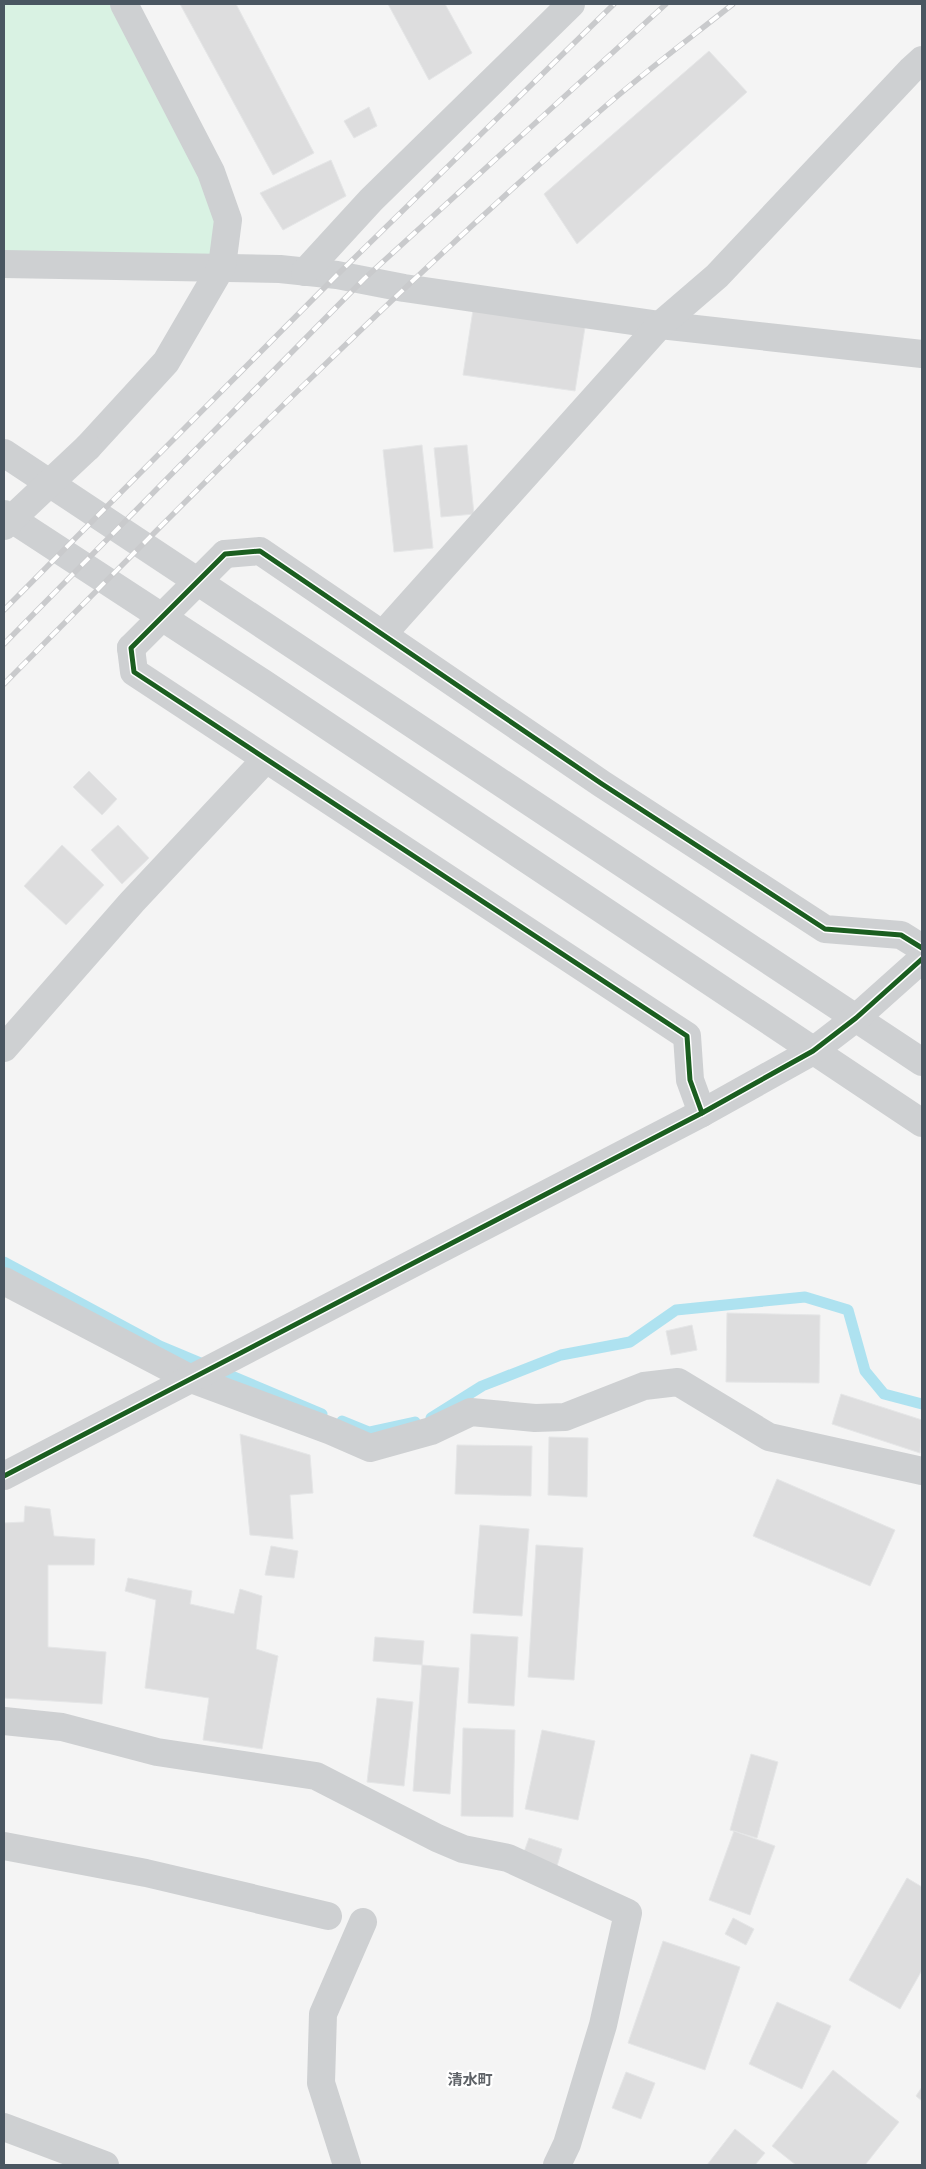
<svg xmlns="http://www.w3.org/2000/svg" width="926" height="2169" font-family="'Nunito Sans','Noto Sans JP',sans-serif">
<rect width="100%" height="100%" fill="#f4f4f4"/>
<!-- green -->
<polygon fill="#d9f2e3" points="4,4 124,4 211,172 222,266 4,264"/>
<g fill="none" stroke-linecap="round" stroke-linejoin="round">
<!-- stream -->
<g stroke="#aee2f0" stroke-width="11">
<polyline points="4,1262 160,1346 322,1414"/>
<polyline points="431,1418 482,1386 561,1355 630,1342 676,1310 805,1297 848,1310 865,1371 884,1394 922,1404"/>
<polyline points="342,1421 369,1432 415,1422"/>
</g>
</g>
<!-- building -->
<g fill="#ddddde" stroke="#e5e6e7">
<polygon points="180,4 236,4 314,153 273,175"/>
<polygon points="388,4 445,4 472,53 429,80"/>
<polygon points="709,51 747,92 577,244 544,194"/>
<polygon points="369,107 377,126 354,138 344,121"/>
<polygon points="331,160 346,196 283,230 260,193"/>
<polygon points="473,310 585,327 575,391 463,375"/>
<polygon points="422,445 433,548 394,552 383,450"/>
<polygon points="467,445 474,514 441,517 434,448"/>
<polygon points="89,771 117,799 102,815 73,787"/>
<polygon points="118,825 149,858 122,884 91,850"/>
<polygon points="62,845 104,885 66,925 24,886"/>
<polygon points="727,1313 820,1315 819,1383 726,1382"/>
<polygon points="692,1325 697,1350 671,1355 666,1331"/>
<polygon points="841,1394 922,1420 920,1453 832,1424"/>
<polygon points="240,1434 310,1455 313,1493 290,1495 293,1539 250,1535"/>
<polygon points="549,1437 588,1438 587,1497 548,1495"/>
<polygon points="457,1445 532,1446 531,1496 455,1494"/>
<polygon points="777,1479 895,1530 870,1586 753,1536"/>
<polygon points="25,1506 50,1509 54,1536 95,1539 94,1565 48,1565 48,1647 106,1652 102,1704 4,1698 4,1523 24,1522"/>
<polygon points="480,1525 529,1529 522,1616 473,1613"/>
<polygon points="536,1545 583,1548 574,1680 528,1677"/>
<polygon points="271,1546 298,1551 294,1578 265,1575"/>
<polygon points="128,1578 192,1591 190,1604 234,1614 240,1589 262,1596 256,1649 278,1656 262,1749 203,1740 209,1698 145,1688 156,1600 125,1591"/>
<polygon points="471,1634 518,1637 514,1706 468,1703"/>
<polygon points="375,1637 424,1641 422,1665 373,1661"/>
<polygon points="422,1665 459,1668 450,1794 413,1791"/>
<polygon points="377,1698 413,1702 404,1786 367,1782"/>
<polygon points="463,1728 515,1730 513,1817 461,1816"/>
<polygon points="542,1730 595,1741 578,1820 525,1809"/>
<polygon points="751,1754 778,1762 757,1838 730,1830"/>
<polygon points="734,1831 775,1846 750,1915 709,1900"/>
<polygon points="529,1838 562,1849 557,1866 523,1855"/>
<polygon points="907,1878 922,1887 922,1970 900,2009 849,1980"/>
<polygon points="733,1918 754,1929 746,1945 725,1934"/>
<polygon points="663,1941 740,1967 705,2070 628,2043"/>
<polygon points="777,2002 831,2026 802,2089 749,2064"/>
<polygon points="833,2070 899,2122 865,2165 796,2165 772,2146"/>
<polygon points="626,2072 655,2083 641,2119 612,2108"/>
<polygon points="922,2087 922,2101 916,2096"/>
<polygon points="735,2129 765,2153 755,2165 707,2165"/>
</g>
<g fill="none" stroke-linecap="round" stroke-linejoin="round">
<!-- minor -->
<g stroke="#ced0d2" stroke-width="28">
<polyline points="4,264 280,269 337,275 404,288 660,325 922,354"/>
<polyline points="305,272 371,200 571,4"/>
<polyline points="88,447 166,362 222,266 228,220 211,172 124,4"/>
<polyline points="4,453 922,1062"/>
<polyline points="4,514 263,683 922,1123"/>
<polyline points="225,554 260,551 602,784 825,929 901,935 922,948"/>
<polyline points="384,633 660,325 717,276 911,70 922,60"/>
<polyline points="131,648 134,672 687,1036 690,1080 702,1113"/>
<polyline points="4,1048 132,902 265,760"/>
<polyline points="4,1281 191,1379 331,1431 370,1448 431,1431 471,1412 535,1418 565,1417 644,1386 678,1382 769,1437 922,1471"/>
<polyline points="4,1476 702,1113 813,1051 856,1018 922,959"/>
<polyline points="4,1721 62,1727 157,1752 316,1776 437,1838 463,1849 508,1858 628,1913 603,2025 567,2144 557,2165"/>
<polyline points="4,1846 146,1873 328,1916"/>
<polyline points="4,2127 105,2165"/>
<polyline points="347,2165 321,2083 323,2014 363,1922"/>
</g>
<!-- rail casing -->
<g stroke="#c9cacc" stroke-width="5.5">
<g id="rail">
<polyline points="4,610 337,275 614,4"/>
<polyline points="4,644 364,279 666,4"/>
<path d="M4,684C198,488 392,292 600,111C643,73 689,39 733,4"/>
</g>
</g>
<!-- rail -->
<use href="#rail" stroke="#fff" stroke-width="4" stroke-dasharray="11" stroke-linecap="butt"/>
<!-- minor-bridge -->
<g stroke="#ced0d2" stroke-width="28">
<polyline points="4,526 88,447"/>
<polyline points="131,648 225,554"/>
</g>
<!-- cycleway casing -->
<g stroke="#fff" stroke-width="8">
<g id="cycleway">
<polyline points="702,1113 690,1080 687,1036 134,672 131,648 225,554 260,551 602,784 825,929 901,935 922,948"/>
<polyline points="4,1476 702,1113 813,1051 856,1018 922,959"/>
</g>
</g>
<!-- cycleway -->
<use href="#cycleway" stroke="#1b5e20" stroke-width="5"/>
</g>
<g text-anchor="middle" stroke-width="4.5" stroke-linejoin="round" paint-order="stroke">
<!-- neighbourhood labels -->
<g font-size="15" font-weight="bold" fill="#5f6368" stroke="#fff">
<text x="470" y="2085">清水町</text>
</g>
</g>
<!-- border -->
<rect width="926" height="2169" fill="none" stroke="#4a5661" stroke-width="10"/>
</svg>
